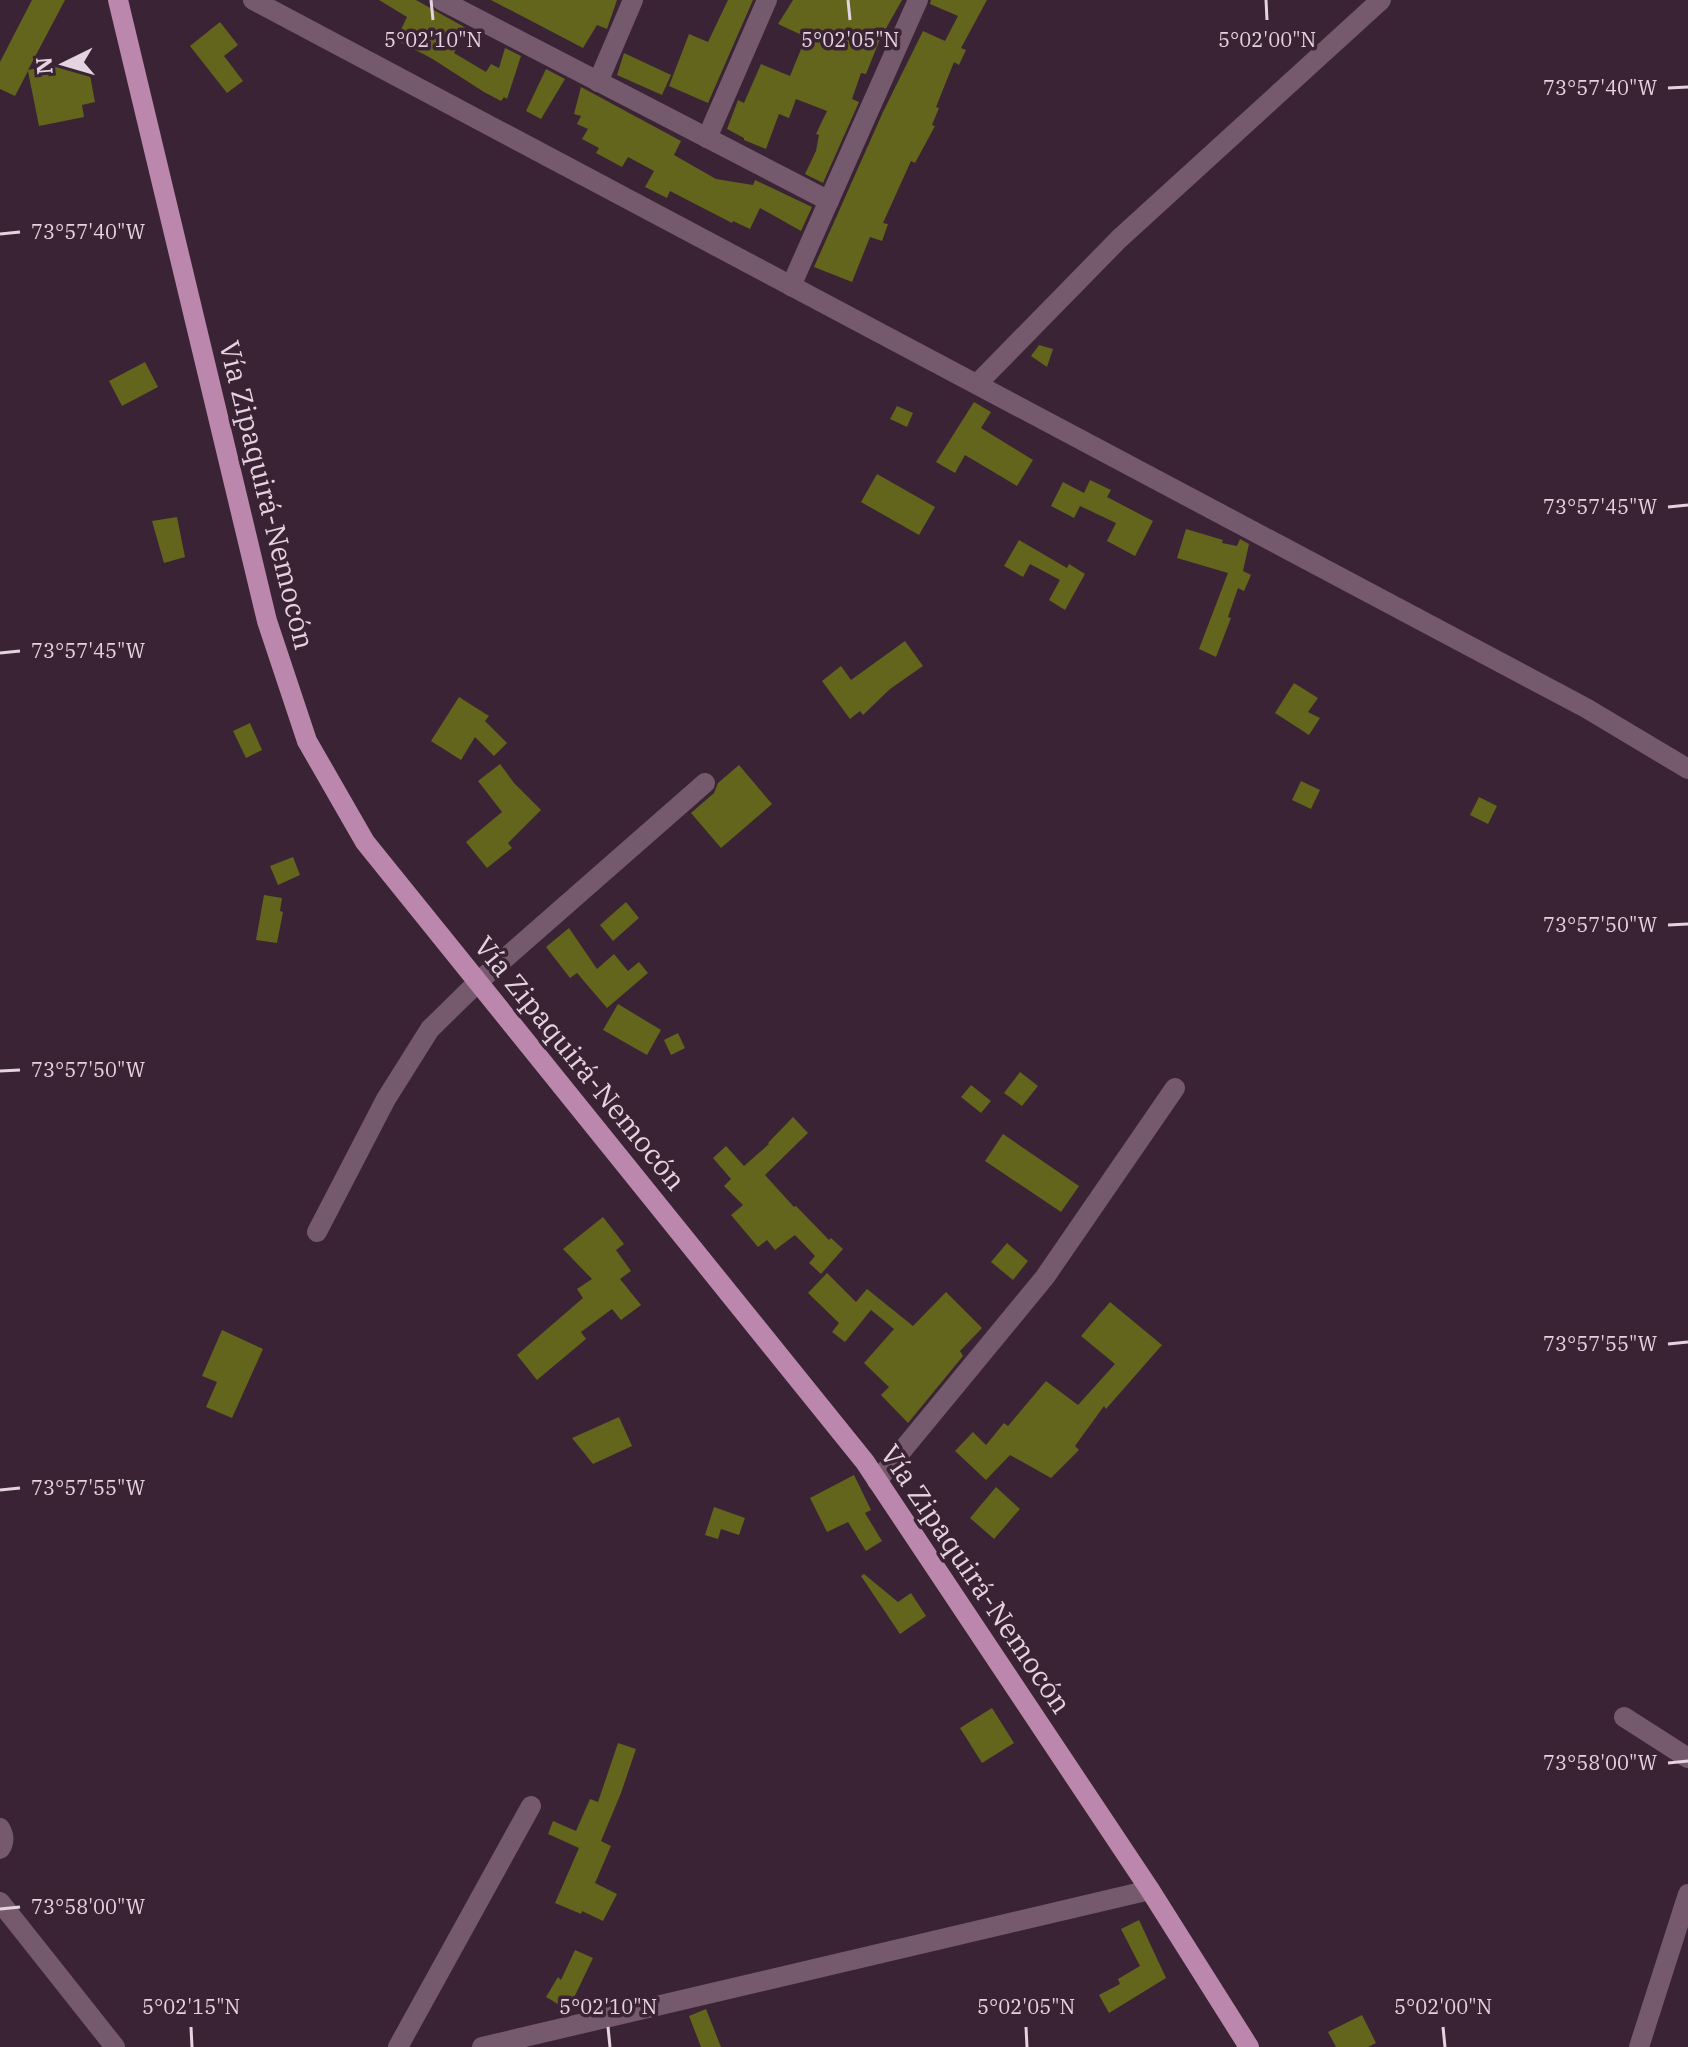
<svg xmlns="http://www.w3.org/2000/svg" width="1688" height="2047" font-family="'IBM Plex Serif',serif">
<rect width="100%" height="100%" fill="#3a2334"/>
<!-- building -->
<g fill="#62651b">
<polygon points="32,0 65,0 28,70 87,59 95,102 82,105 84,117 39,126 28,71 15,96 0,89 0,62"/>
<polygon points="379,0 416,0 466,28 454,53 486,72 491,64 499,68 505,48 521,56 507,99 504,97 501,101 484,92 431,58 396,40 407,17"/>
<polygon points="491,0 617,0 607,29 597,25 583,48"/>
<polygon points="728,0 753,0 708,103 669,86 689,34 708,42"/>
<polygon points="793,0 902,0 880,39 866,74 861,73 852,99 859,102 823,183 805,174 816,151 819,135 816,134 827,111 796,99 789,118 779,114 766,149 744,140 744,138 727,129 738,100 744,103 761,64 790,76 806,37 778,24"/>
<polygon points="931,0 987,0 961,48 966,50 959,65 954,62 936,107 939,108 932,125 935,126 915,163 911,161 883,223 888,224 882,241 870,237 852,282 814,267 883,112 923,31 945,41 958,16 930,4"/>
<polygon points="220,22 238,45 224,56 243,81 227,93 190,46"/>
<polygon points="624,53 671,75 662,95 617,75"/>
<polygon points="546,69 565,79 541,119 526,111"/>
<polygon points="581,87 681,141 674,155 716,179 753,185 755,180 812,207 801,231 760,208 750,229 733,221 732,223 670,191 667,198 645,187 654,171 628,157 622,167 596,153 599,148 582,139 588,129 577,124 581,116 574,114"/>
<polygon points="1039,345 1053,349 1047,367 1031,356"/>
<polygon points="145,362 158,387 122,406 109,381"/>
<polygon points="974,402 991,412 981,428 1033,460 1017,486 965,455 955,473 936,462"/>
<polygon points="897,406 913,413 907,427 890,419"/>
<polygon points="877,474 935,507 919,535 861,502"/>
<polygon points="1090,480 1111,490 1107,497 1153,521 1135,556 1107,541 1116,523 1080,506 1074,518 1051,506 1063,482 1084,493"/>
<polygon points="177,517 185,557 164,563 152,521"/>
<polygon points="1186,529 1223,540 1222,543 1237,546 1240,539 1249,544 1243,571 1251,575 1244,591 1238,588 1228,617 1231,618 1216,657 1199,649 1228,573 1177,558"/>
<polygon points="1019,540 1067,568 1069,564 1085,574 1065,610 1049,600 1060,580 1030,564 1023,577 1004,566"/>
<polygon points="905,641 923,666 890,689 863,715 860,711 850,719 822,681 841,666 851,680"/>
<polygon points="1294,683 1318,698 1308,712 1320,718 1309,735 1275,713"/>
<polygon points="459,697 489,716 485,721 507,743 494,756 475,737 461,760 431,741"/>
<polygon points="250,723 262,750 246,758 233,731"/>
<polygon points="500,764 514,783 541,810 508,843 512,848 487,868 466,842 502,812 478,781"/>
<polygon points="739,765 772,804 721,848 691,813 714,793 718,783"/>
<polygon points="1301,781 1320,790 1311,809 1292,800"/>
<polygon points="1479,797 1497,806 1488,824 1470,815"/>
<polygon points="293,857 300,875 278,885 270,866"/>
<polygon points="264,895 282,898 280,911 283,912 277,943 256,940"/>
<polygon points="626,902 639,918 613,941 600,925"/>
<polygon points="569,928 597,969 614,954 628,971 639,962 648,973 607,1008 577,973 570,978 546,947"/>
<polygon points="618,1004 661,1030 647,1055 603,1030"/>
<polygon points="678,1033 685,1048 671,1055 664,1040"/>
<polygon points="1020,1072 1038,1086 1022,1106 1004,1093"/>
<polygon points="971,1085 991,1101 981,1113 961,1097"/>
<polygon points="793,1117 808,1133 765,1175 794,1207 796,1206 829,1240 831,1238 843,1249 821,1274 809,1263 815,1256 795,1235 775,1250 767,1240 758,1247 731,1215 743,1205 724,1186 731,1179 713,1158 726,1146 744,1166 769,1144 768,1143"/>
<polygon points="1003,1134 1079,1186 1061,1212 985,1161"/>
<polygon points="603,1217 624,1244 616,1250 631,1271 620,1279 641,1305 621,1320 612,1309 581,1332 586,1339 537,1380 517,1355 583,1298 577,1289 592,1279 563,1249"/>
<polygon points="1007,1243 1028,1261 1013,1280 991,1262"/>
<polygon points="827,1273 856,1302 867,1289 913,1326 946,1292 982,1328 960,1351 963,1356 908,1423 881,1395 889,1387 864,1363 894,1329 871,1310 845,1342 832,1332 839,1323 808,1293"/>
<polygon points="1110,1302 1162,1345 1106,1409 1104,1406 1075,1446 1079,1450 1051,1478 1010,1455 986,1480 955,1451 973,1432 986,1445 1004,1423 1008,1426 1046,1381 1078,1405 1115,1364 1081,1336"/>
<polygon points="222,1330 263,1349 232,1418 206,1407 217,1382 202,1376"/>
<polygon points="619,1417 632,1446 593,1464 572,1438"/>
<polygon points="854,1475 871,1510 865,1513 882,1541 866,1551 848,1522 827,1532 810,1498"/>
<polygon points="996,1487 1020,1509 994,1539 970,1518"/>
<polygon points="714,1507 745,1518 739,1535 721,1529 718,1539 705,1535"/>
<polygon points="864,1574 898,1602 911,1593 926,1616 900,1634 861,1576"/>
<polygon points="992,1708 1014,1743 982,1763 960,1728"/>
<polygon points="618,1743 636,1749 621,1793 601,1841 611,1846 595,1883 617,1894 603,1921 582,1911 581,1914 555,1903 579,1848 548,1834 553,1821 576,1831 590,1799 598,1802"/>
<polygon points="1139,1920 1166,1978 1109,2013 1099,1995 1120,1984 1118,1979 1140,1966 1121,1929"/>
<polygon points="575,1950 593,1958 568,2010 546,1997 558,1977 561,1980"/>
<polygon points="706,2009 721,2047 701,2047 689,2016"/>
<polygon points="1362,2015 1376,2043 1368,2047 1336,2047 1328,2032"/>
</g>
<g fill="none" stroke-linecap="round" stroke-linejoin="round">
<!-- minor -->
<g stroke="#745a6c" stroke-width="20">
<polyline points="253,0 1586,708 1688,769"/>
<polyline points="441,0 829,201"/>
<polyline points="598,82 633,0"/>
<polyline points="707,138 767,0"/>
<polyline points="791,286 918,0"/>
<polyline points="977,384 1119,239 1381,0"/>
<polyline points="317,1232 386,1099 430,1029 478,982 705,783"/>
<polyline points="877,1481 1045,1277 1175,1088"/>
<polyline points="1624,1717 1688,1758"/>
<path d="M0,1828C4,1835 5,1842 0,1849"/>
<polyline points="0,1902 115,2047"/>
<polyline points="398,2047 531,1806"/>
<polyline points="482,2047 1150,1890"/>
<polyline points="1639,2047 1688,1894"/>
</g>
<!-- major -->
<polyline stroke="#bb87ac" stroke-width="20" points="118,0 267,621 307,741 365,842 865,1462 1150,1890 1249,2047"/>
</g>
<!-- ticks -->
<path fill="none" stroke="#e4d4df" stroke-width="3" d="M431,0L433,20M848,0L850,20M1266,0L1267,20M1668,88L1688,87M0,234L20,232M1668,507L1688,505M0,653L20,651M1668,925L1688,924M0,1071L20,1070M1668,1344L1688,1342M0,1490L20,1488M1668,1763L1688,1761M0,1909L20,1907M191,2027L192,2047M608,2027L610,2047M1026,2027L1027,2047M1443,2027L1445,2047"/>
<g text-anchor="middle" stroke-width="7" stroke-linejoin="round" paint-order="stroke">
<!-- street labels -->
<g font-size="28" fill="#e4d4df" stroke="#3a2334">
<text transform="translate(267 495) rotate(76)" y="10">Vía Zipaquirá-Nemocón</text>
<text transform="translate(580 1063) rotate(51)" y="10">Vía Zipaquirá-Nemocón</text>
<text transform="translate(976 1579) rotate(56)" y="10">Vía Zipaquirá-Nemocón</text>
</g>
</g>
<g font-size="20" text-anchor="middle" fill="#e4d4df" stroke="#3a2334" stroke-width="7" stroke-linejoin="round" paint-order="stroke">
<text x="433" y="47">5°02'10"N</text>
<text x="850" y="47">5°02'05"N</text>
<text x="1267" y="47">5°02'00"N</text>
<text x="1600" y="95">73°57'40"W</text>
<text x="88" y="239">73°57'40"W</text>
<text x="1600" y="514">73°57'45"W</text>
<text x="88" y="658">73°57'45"W</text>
<text x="1600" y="932">73°57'50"W</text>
<text x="88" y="1077">73°57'50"W</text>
<text x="1600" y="1351">73°57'55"W</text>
<text x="88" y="1495">73°57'55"W</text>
<text x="1600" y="1770">73°58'00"W</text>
<text x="88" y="1914">73°58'00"W</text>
<text x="191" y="2014">5°02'15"N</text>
<text x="608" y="2014">5°02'10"N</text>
<text x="1026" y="2014">5°02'05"N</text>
<text x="1443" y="2014">5°02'00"N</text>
</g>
<!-- north arrow -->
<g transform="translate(64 64) rotate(265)" stroke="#3a2334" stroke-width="6" paint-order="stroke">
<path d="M0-6L14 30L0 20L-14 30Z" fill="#e4d4df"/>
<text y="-12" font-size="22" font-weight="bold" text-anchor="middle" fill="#e4d4df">N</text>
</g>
</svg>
